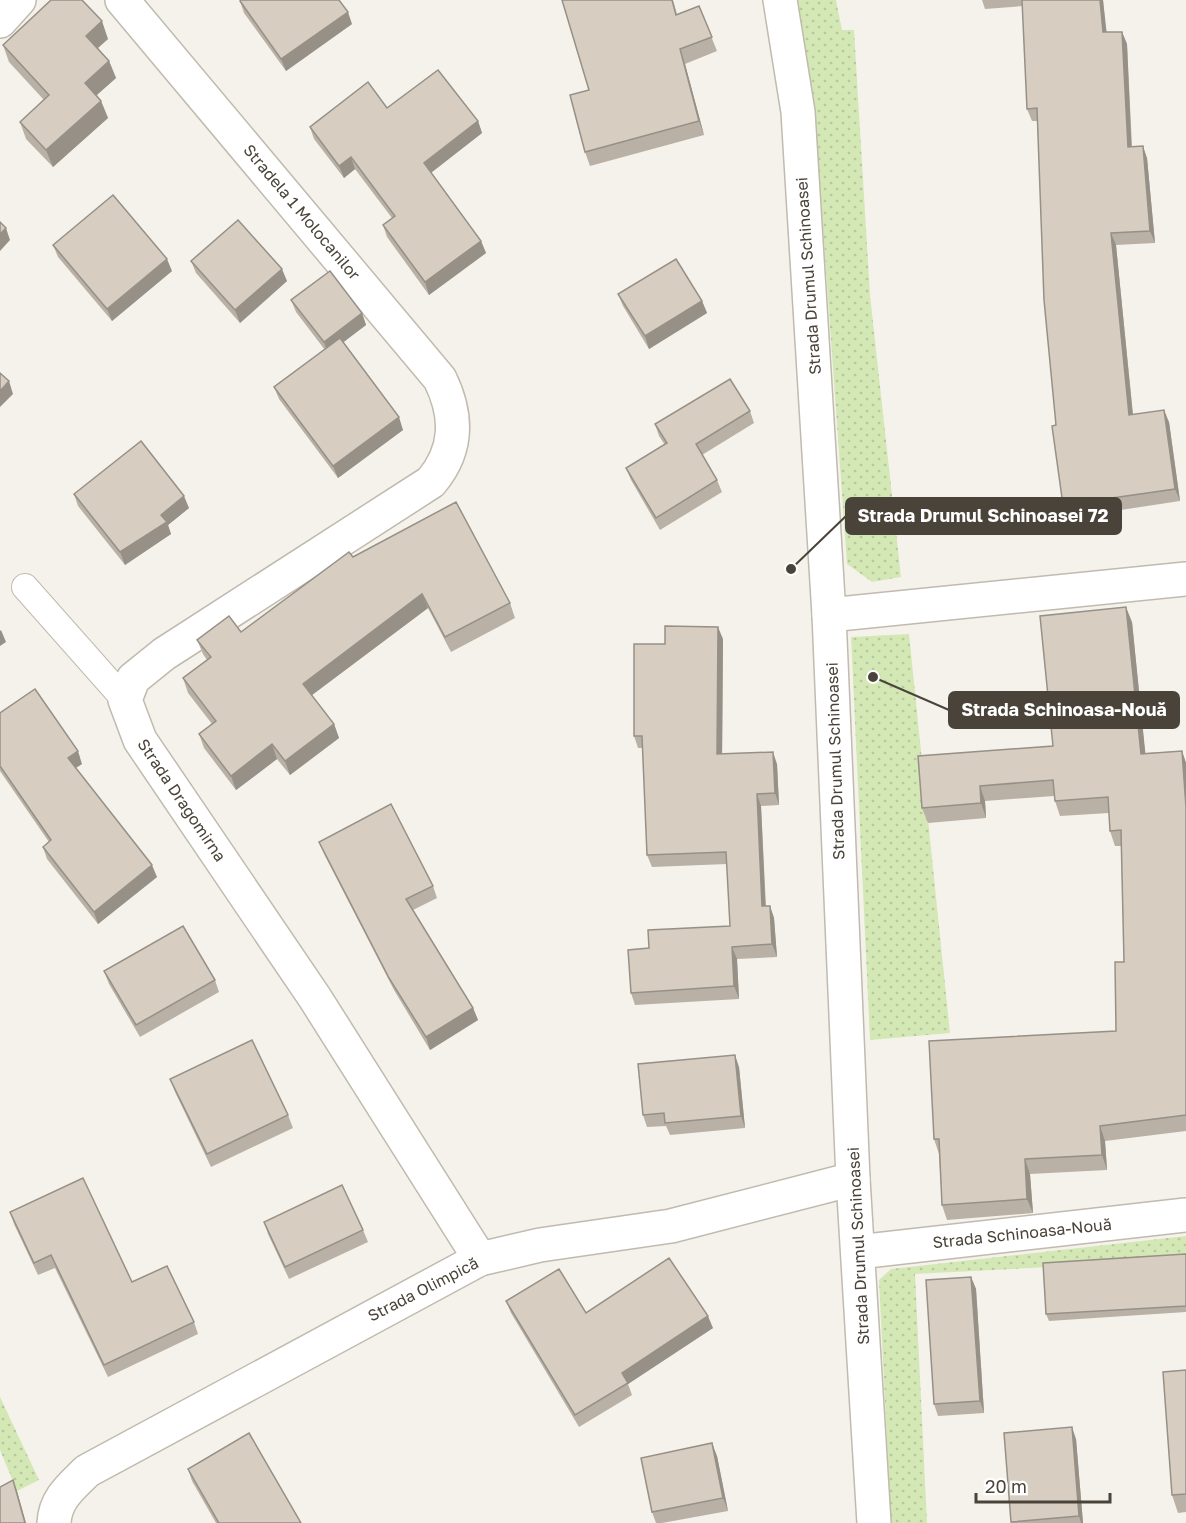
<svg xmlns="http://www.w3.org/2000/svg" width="1186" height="1523" font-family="'Golos Text',sans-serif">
<defs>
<pattern id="grass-dots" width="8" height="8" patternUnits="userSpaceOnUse" patternTransform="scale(1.5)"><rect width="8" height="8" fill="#d4e8b6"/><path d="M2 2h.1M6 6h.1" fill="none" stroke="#b8c89d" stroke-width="1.8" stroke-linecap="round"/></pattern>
</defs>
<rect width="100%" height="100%" fill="#f5f2ec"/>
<!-- grass -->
<g fill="url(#grass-dots)">
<polygon points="798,0 836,0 842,30 854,30 870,295 901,577 872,582 847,564 821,201"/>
<polygon points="909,634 950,1033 870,1040 851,637"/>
<polygon points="1186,1236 1186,1260 915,1274 927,1523 891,1523 879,1280 891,1269"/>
<polygon points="0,1397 39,1480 17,1491 0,1450"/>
</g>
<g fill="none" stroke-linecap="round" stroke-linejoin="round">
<!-- service casing -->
<g stroke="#c1baae" stroke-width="28">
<polyline id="service" points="25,587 125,700"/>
</g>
<!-- minor casing -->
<g stroke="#c1baae" stroke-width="36">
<g id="minor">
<path d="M122,0L440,379C458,416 458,450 431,482L164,654L133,679L125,700L140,740L315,998L480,1259"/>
<polyline points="0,21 19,0"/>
<polyline points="829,615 1186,579"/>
<polyline points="858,1252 1186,1215"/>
<path d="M54,1523C55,1499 71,1487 87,1471L480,1259L540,1245L671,1226L853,1179"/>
</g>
</g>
<!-- tertiary casing -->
<g stroke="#c1baae" stroke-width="36">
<polyline id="tertiary" points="780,0 798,112 829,615 853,1179 874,1523"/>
</g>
<!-- service -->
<use href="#service" stroke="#fff" stroke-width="26"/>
<!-- minor -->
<use href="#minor" stroke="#fff" stroke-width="33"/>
<!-- tertiary -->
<use href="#tertiary" stroke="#fff" stroke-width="33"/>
</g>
<!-- wall -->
<g fill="#b9b1a6">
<polygon points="562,0 673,0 677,14 699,6 717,51 685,64 704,135 590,166 585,152 589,90"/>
<polygon points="982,0 1103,0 1106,32 1122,32 1127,44 1132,146 1147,158 1155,243 1116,245 1133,414 1169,422 1180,501 1068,518 1063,505 1056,425 1037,121 1032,121 1027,109 1023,6 985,9"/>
<polygon points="240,1 352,24 286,71 244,13"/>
<polygon points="108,39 98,48 109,61 116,78 97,95 101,101 108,118 53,167 26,139 20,122 44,100 9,62 3,45"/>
<polygon points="387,108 478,121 482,133 431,173 481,241 486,253 429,295 387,237 383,225 392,218 355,169 344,178 314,139 310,127"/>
<polygon points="53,245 172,271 112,321 58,257"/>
<polygon points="191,261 287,281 240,323 196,273"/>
<polygon points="618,294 702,301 707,313 649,349 623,306"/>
<polygon points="291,300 362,313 366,325 343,342 403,430 338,478 279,399 274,387 325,350 296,312"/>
<polygon points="750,411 754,423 702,455 717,480 722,492 660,530 631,480 626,468 665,445 659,436 655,424"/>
<polygon points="74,494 189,508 168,525 171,534 125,565 78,506"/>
<polygon points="353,557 510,603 515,618 451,652 428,608 312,695 334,724 339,738 290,775 277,759 236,790 204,748 199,734 212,724 188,693 183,678 207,660 203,654 197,640 241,632"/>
<polygon points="1132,622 1145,753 1182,751 1186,763 1186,1131 1105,1141 1107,1170 1030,1174 1033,1213 947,1220 942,1205 939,1154 934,1139 1116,1031 1124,962 1121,846 1115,846 1110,831 1109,813 1060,816 1055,801 1054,796 985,801 986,818 928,823 922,808 1053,746"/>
<polygon points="723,639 722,754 777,764 779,805 761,806 766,906 770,906 774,918 777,957 737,959 739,999 635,1005 631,993 649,948 730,926 727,864 652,867 647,855 643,748 638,748 634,736 665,644"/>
<polygon points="0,713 82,764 76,768 157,877 98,924 47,859 43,847 49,842 0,771"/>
<polygon points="319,842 433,886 437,898 413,910 473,1008 478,1020 430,1050 394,990 324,854"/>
<polygon points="104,971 215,980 219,992 140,1037 109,984"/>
<polygon points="739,1067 745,1128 670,1135 666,1126 647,1127 643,1115"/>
<polygon points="170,1079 288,1115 293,1128 211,1167 175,1092"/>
<polygon points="10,1212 132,1282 194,1322 198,1334 108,1377 55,1268 38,1275 14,1224"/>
<polygon points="264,1222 363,1230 368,1242 289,1279 268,1234"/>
<polygon points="1186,1254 1186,1312 1049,1321 1046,1314"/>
<polygon points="971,1277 976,1289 984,1413 938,1416 934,1404"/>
<polygon points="506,1301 586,1313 713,1328 628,1384 632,1395 579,1427 511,1313"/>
<polygon points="1186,1370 1186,1512 1178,1513 1172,1495"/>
<polygon points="1076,1439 1083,1523 1011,1523 1011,1522"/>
<polygon points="717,1456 728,1511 662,1523 656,1523 652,1512"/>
<polygon points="188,1469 301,1523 216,1523 192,1481"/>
</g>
<!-- shaded-wall -->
<g fill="#969087">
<polygon points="1100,0 1103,0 1108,45 1103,32"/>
<polygon points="348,12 352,24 286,71 281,59"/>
<polygon points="102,21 108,39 92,53 86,36"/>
<polygon points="1122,32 1127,44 1132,159 1128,147"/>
<polygon points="680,49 685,64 704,135 699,121"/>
<polygon points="109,61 116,78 91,100 85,83"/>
<polygon points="101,101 108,118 53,167 46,150"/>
<polygon points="478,121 482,133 428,175 424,163"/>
<polygon points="1143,146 1147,158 1155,243 1150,231"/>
<polygon points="351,157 355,169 344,178 339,166"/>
<polygon points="6,228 10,240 0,251 0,234"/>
<polygon points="1111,233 1116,245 1134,427 1129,415"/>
<polygon points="481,241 486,253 429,295 425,282"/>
<polygon points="167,259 172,271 112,321 107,309"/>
<polygon points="282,269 287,281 240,323 235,310"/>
<polygon points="702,301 707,313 649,349 645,336"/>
<polygon points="362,313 366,325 328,354 324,342"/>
<polygon points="9,381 13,394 0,407 0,391"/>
<polygon points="1164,410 1169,422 1180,501 1175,489"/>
<polygon points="399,417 403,430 338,478 333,466"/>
<polygon points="184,496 189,508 168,525 171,534 125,565 120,552 161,515"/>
<polygon points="422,594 428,608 308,698 303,684"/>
<polygon points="1126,607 1132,622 1147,769 1141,754"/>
<polygon points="718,627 723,639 722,766 717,754"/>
<polygon points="1,630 6,642 0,646 0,631"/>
<polygon points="334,724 339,738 290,775 285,761"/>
<polygon points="272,744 277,759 236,790 231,776"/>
<polygon points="78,751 82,764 72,770 68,758"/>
<polygon points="1182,751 1186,763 1186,807"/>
<polygon points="773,752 777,764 779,805 775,793"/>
<polygon points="980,786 985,801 986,818 981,803"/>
<polygon points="757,794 761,806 766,918 762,906"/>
<polygon points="152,865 157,877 98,924 94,912"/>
<polygon points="770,906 774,918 777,957 772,944"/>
<polygon points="732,947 737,959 739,999 734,986"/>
<polygon points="473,1008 478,1020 430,1050 426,1037"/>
<polygon points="735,1055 739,1067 745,1128 741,1116"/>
<polygon points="1100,1126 1105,1141 1107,1170 1102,1155"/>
<polygon points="1025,1159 1030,1174 1033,1213 1027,1199"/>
<polygon points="971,1277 976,1289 984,1413 980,1401"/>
<polygon points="708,1316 713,1328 628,1384 622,1373"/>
<polygon points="1072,1427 1076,1439 1083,1523 1081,1523 1079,1516"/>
<polygon points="712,1443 717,1456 728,1511 723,1498"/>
<polygon points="13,1480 17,1491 26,1523 25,1523"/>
</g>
<!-- building -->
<g fill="#d7cec1" stroke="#969087" stroke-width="1.5">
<polygon points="51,0 82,0 102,21 86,36 109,61 85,83 101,101 46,150 20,122 49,95 3,45"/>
<polygon points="241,0 339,0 348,12 281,59 240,1"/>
<polygon points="562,0 672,0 676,15 699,6 712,37 680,49 699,121 585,152 570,95 589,90"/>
<polygon points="1022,0 1100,0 1103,32 1122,32 1128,147 1143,146 1150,231 1111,233 1129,415 1164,410 1175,489 1063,505 1052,426 1056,425 1044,300 1037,108 1027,109"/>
<polygon points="438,70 478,121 424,163 481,241 425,282 383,225 395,216 351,157 339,166 310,127 368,82 387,108"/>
<polygon points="113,195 167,259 107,309 53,245"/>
<polygon points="238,220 282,269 235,310 191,261"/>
<polygon points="0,222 6,228 0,234"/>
<polygon points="676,259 702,301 645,336 618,294"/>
<polygon points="330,271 362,313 324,342 291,300"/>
<polygon points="340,338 399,417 333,466 274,387"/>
<polygon points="0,373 9,381 0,391"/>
<polygon points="730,379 750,411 696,444 717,480 656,518 626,468 667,443 655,424"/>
<polygon points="141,441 184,496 161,515 167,522 120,552 74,494"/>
<polygon points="456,502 510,603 445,637 422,594 303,684 334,724 285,761 272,744 231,776 199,734 216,721 183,678 211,657 197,640 229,616 241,632 349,552 353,557"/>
<polygon points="1126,607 1141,754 1182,751 1186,807 1186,1115 1100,1126 1102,1155 1025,1159 1027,1199 942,1205 939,1139 934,1139 929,1041 1116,1031 1115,962 1124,962 1121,830 1110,831 1108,797 1055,801 1053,780 980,786 981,803 922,808 918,756 1053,746 1040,616"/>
<polygon points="665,626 718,627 717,754 773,752 775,793 757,794 762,906 770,906 772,944 732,947 734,986 631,993 628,950 649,948 648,930 730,926 726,852 647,855 642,736 634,736 634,644 665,644"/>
<polygon points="35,689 78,751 68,758 152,865 94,912 43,847 51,840 0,766 0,713"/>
<polygon points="391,804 433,886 406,899 473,1008 426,1037 389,978 319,842"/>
<polygon points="183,926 215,980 136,1025 104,971"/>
<polygon points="252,1040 288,1115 207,1154 170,1079"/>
<polygon points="735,1055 741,1116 665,1123 664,1113 643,1115 638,1064"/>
<polygon points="83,1178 132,1282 167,1266 194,1322 104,1365 51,1255 34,1263 10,1212"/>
<polygon points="342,1185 363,1230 285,1267 264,1222"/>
<polygon points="1186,1254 1186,1306 1046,1314 1043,1263"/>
<polygon points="669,1258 708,1316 622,1373 628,1383 575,1415 506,1301 559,1269 586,1313"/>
<polygon points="971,1277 980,1401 934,1404 926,1280"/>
<polygon points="1186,1370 1186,1494 1172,1495 1163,1372"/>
<polygon points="1072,1427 1079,1516 1011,1522 1004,1433"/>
<polygon points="249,1433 301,1523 219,1523 188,1469"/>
<polygon points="712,1443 723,1498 652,1512 641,1458"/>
<polygon points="13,1480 25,1523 0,1523 0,1487"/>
</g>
<g text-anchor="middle" stroke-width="6" stroke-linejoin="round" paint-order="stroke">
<!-- street labels -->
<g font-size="16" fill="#4a4339" stroke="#fff">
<text transform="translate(302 212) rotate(50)" y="6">Stradela 1 Molocanilor</text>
<text transform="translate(808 276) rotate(-94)" y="6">Strada Drumul Schinoasei</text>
<text transform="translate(835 761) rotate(-92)" y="6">Strada Drumul Schinoasei</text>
<text transform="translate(182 800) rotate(56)" y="6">Strada Dragomirna</text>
<text transform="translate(1022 1233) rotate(-6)" y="6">Strada Schinoasa-Nouă</text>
<text transform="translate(858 1246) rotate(-93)" y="6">Strada Drumul Schinoasei</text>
<text transform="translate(423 1289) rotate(-27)" y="6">Strada Olimpică</text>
</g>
</g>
<!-- callouts -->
<path fill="none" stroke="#4a4339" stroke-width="2" d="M791 569L846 516M873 677L949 710"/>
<g fill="#4a4339" stroke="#fff" stroke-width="2">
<circle cx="791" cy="569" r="6"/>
<circle cx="873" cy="677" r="6"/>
</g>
<g fill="#4a4339" stroke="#4a4339" stroke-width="2">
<rect x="846" y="498" width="275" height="36" rx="6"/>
<rect x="949" y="692" width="230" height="36" rx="6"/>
</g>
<g font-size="18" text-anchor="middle" font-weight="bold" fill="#fff">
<text x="983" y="522">Strada Drumul Schinoasei 72</text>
<text x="1064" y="716">Strada Schinoasa-Nouă</text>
</g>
<!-- scale -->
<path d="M976 1493v9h134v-9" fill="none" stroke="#4a4339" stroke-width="3"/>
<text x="985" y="1493" font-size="18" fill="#4a4339" stroke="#ffffff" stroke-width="4.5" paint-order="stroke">20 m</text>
</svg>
